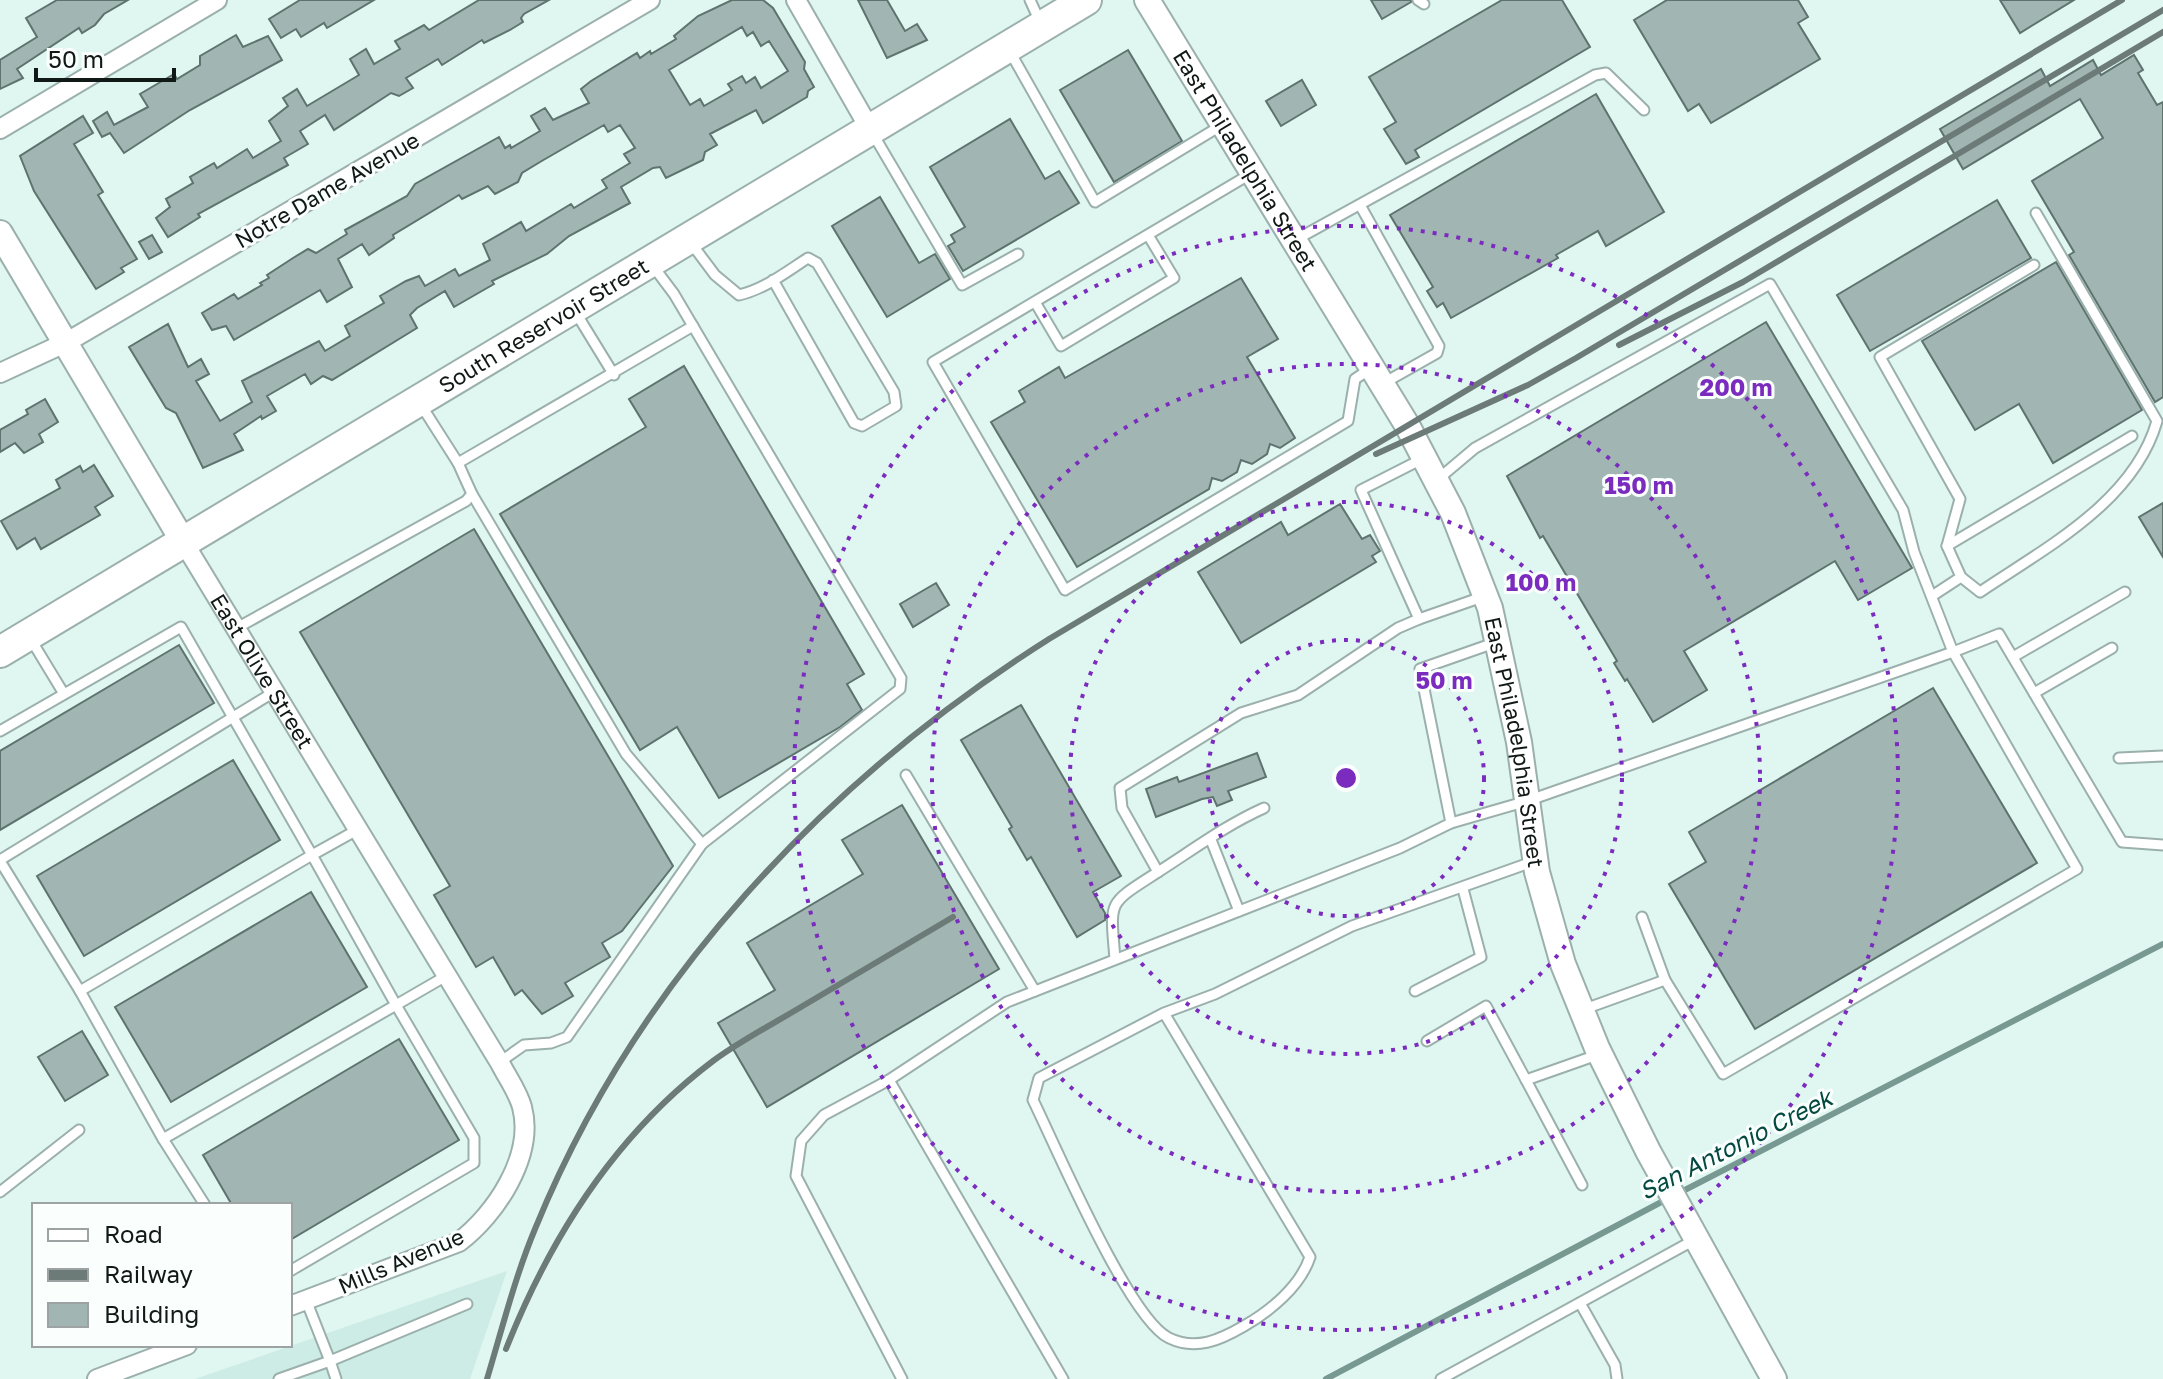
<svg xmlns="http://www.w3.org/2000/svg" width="2163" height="1379" font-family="'Golos Text',sans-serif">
<rect width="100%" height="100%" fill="#e0f6f1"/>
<!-- built -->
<polygon fill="#ccece5" points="507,1271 470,1379 195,1379"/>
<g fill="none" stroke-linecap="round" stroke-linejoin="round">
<!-- stream -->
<g stroke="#779992" stroke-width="6">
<polyline points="1679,1193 2163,944"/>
<polyline points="1326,1379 1669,1198"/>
</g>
</g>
<!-- building -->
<g fill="#a1b6b2" stroke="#5e736e" stroke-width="2" fill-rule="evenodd">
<polygon points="57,0 128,0 104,14 95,25 82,33 79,28 17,69 23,78 0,89 0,60 37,37 26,18"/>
<polygon points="300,0 374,0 327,28 324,23 301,37 296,29 281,38 269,19"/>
<polygon points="479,0 549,0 524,14 521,18 523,22 510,30 484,43 482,40 442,65 438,59 406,78 413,88 399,96 391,93 334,130 325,115 300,131 308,144 284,158 288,165 198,214 200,217 168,237 156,218 170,207 166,199 193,183 190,177 214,163 217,168 247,149 253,158 281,141 269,121 288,106 283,98 297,89 307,106 359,75 350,59 366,49 374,64 400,49 395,41 424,25 429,30"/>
<path d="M732,0H763L773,8L805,62L804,69L814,87L808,91L807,97L763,123L756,110L710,134L717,145L705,152L703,160L666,178L660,167L653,168L621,187L630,203L569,236L547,254L492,281L494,284L454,307L445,291L417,308L410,315L417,328L332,380L323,376L311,384L305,374L267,396L276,411L262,419L261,416L234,434L243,450L203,468L176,413L166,408L129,347L168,324L188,367L201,359L209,374L196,381L220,421L252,402L242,381L319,341L325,351L350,336L345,326L384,303L380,296L406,281L419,276L425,286L455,269L459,276L490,260L483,244L521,222L526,231L571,204L574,208L607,188L602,180L630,163L624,154L635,148L620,125L608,132L604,125L540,162L522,173L518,182L495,194L488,186L462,199L459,195L393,235L394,238L369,255L362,244L338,259L352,287L327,302L320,290L234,340L226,326L212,330L202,313L234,294L238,299L262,285L260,283L269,278L267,275L293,258L308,249L316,253L347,234L345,230L407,196L415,184L499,137L505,148L510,145L511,148L540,131L531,116L545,108L553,120L589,103L581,89L591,81L637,53L640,58L650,51L651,54L676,39L674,36L698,16ZM742,27L747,36L753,32L761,46L769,41L788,71L761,88L755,77L746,83L742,76L728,84L732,90L704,106L700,99L690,105L669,70Z"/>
<polygon points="858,0 887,0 905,31 917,24 927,40 887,58"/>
<polygon points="1371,0 1411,0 1411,2 1382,19"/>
<polygon points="1502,0 1562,0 1590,47 1415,150 1419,157 1406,164 1384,129 1396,122 1369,77"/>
<polygon points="1667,0 1798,0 1808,17 1798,23 1820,59 1711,123 1699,104 1688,111 1634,20"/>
<polygon points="2000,0 2074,0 2020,33"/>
<polygon points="236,35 243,47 268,36 282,60 190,110 124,153 110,133 102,137 93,121 107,112 114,125 148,107 140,94 174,74 177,79 200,65 200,56"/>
<polygon points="1128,50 1182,141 1114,182 1060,90"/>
<polygon points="2134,55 2143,70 2138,73 2157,105 2163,102 2163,397 2155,402 2069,255 2074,252 2032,181 2103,138 2080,99 1963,169 1940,129 2041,69 2050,86 2093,60 2101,75"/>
<polygon points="1302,80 1316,105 1281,126 1266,101"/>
<polygon points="1596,94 1664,212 1606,246 1598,231 1556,255 1558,258 1451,318 1443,303 1437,307 1427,291 1433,287 1390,215"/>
<polygon points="83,116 93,133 74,144 103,192 98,195 137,259 121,268 124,272 96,289 34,191 20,156"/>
<polygon points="1010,119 1045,179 1059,171 1079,203 963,271 948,246 955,242 951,235 965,227 930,167"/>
<polygon points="880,197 919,263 935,254 950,279 887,317 832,226"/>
<polygon points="1997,200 2031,258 1870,351 1837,295"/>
<polygon points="152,235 162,252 149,259 139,242"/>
<polygon points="2056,262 2142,410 2053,463 2019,404 1975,430 1922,341"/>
<polygon points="1241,278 1278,339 1247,357 1295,438 1280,448 1270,444 1267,454 1252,464 1241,460 1237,472 1222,481 1212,478 1209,489 1077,567 991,422 1025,402 1019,391 1059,367 1065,378"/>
<polygon points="1766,322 1912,568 1858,600 1835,561 1684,651 1707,690 1653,722 1627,679 1625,681 1614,663 1617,661 1543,536 1540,538 1507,476"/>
<polygon points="684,366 864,674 847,684 862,710 840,727 719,798 677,727 640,750 500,514 646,427 629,399"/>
<polygon points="45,399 58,422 39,434 43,442 24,453 15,443 0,452 0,430 28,414 26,410"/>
<polygon points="94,465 113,496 95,507 100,515 41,549 35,538 17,549 1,521 60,488 56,480 80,466 83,472"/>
<polygon points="2163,503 2163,557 2139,517"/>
<polygon points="1340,504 1362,539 1370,535 1380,551 1372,556 1376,562 1241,643 1198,572 1281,522 1288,535"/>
<polygon points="474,529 673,866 622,931 602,943 610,957 565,983 573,996 542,1014 522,990 515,995 493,957 476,967 434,895 450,886 300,632"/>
<polygon points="936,583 949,605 913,627 900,604"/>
<polygon points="179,645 214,703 0,830 0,751"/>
<polygon points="1933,688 2037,863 1755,1029 1669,884 1706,862 1689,832"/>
<polygon points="1021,705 1121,876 1093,892 1105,913 1105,920 1077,937 1031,857 1027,860 1009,829 1012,827 961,740"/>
<polygon points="1257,753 1266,777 1228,791 1232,800 1217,806 1213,797 1202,799 1156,817 1146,789 1177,777 1179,782"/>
<polygon points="233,760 280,840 84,956 37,876"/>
<polygon points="902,805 999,969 767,1107 718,1023 775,990 747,943 863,874 842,840"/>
<polygon points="311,892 367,987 171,1102 115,1007"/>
<polygon points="82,1031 108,1075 65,1101 38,1057"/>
<polygon points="399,1039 459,1140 290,1240 290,1205 232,1205 203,1155"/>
</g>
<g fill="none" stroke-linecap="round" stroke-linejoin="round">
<!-- service casing -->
<g stroke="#9bb0ac" stroke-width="13">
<g id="service">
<polyline points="1030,0 1040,22"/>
<polyline points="1418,0 1424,4"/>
<polyline points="1009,50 1095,202 1222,125"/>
<polyline points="873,134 962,285 1018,254"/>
<polyline points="1252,173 933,362 1065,590 1348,421 1355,379 1370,369"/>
<polyline points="1360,205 1439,346 1437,353 1382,384"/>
<polyline points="1297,239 1595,75 1606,73 1644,110"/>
<path d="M691,243L715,275L739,295C765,289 786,272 808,258L817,263L894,392L896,406L862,426L854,423L773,280"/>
<polyline points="1035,302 1061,346 1174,278 1148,235"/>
<polyline points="576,313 614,375"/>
<polyline points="1422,459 1361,490 1419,619 1485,596"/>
<polyline points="458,463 693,326"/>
<polyline points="1437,480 1475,448 1770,284 1903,510 1914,552 1953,652 1999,634 2122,842 2163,845"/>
<polyline points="472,494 626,754 702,844"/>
<polyline points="1947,546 1960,499 1880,357 2034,265"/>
<path d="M1961,577L1980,592C2045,548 2134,502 2157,421L2036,213"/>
<polyline points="1932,596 1961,577 1947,546 2132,436"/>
<polyline points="235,629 466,501 472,494 458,463 421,405"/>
<polyline points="30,638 64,694"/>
<polyline points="2013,657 2125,592"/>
<polyline points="2034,693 2112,648"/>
<polyline points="0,731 181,627 312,855 357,830"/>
<polyline points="2119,758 2163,756"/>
<polyline points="906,775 1035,991"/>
<path d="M1264,808C1226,825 1194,849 1158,872L1122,808L1120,788L1241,713L1298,695L1398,628L1419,619"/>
<polyline points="1451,823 1527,801 1953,652 2077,869 1723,1074 1665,980 1582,1010"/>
<polyline points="1211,840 1239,911"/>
<polyline points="0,860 274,692"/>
<polyline points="0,861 80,991 312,855 396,1005 163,1139"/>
<polyline points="1642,917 1665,980"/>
<path d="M1115,959C1110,899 1107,905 1158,872"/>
<polyline points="80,991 163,1139 205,1205"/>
<polyline points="1415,991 1481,957 1463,889"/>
<path d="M1164,1013L1310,1257C1300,1287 1270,1311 1244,1326C1220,1340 1196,1351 1169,1338C1129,1319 1056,1147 1033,1100L1039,1078L1164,1013L1215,994L1352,926L1532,862"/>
<polyline points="1427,1041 1486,1006 1526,1080 1597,1055"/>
<polyline points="500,1062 524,1045 551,1043 567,1037 702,844 900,689 901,678 674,294 653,266"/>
<polyline points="889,1080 1063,1379"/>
<polyline points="1526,1080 1582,1185"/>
<polyline points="0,1192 79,1130"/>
<polyline points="290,1271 474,1163 474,1138 396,1005 446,976"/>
<polyline points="306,1300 330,1361 467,1304"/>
<polyline points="1580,1303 1615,1365 1617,1379"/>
<polyline points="279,1379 330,1361 336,1379"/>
<polyline points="902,1379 796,1176 801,1141 824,1115 889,1080 1007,1002 1400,848 1451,823 1420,669 1497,642"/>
<polyline points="1441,1379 1696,1239"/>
</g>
</g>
<!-- minor casing -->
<g stroke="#9bb0ac" stroke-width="22">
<g id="minor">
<polyline points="796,0 871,131"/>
<polyline points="0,129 217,0"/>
<polyline points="0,373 67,342 650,0"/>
<path id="s1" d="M184,543L500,1063C507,1077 518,1092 522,1107C535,1156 495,1215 459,1242L290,1306"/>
<polyline points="97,1379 187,1345"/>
</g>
</g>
<!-- tertiary casing -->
<g stroke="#9bb0ac" stroke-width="28">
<g id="tertiary">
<path id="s2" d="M1147,0L1407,425L1453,513L1490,608L1519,742L1537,872L1563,964L1597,1048L1648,1151L1774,1379"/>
<polyline points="0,233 184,543"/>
</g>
</g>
<!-- primary casing -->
<g stroke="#9bb0ac" stroke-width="34">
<g id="primary">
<path id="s3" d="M0,652L1086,0"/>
</g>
</g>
<!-- service -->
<use href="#service" stroke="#fff" stroke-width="9"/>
<!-- minor -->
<use href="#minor" stroke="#fff" stroke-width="18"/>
<!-- tertiary -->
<use href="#tertiary" stroke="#fff" stroke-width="24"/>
<!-- primary -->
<use href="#primary" stroke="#fff" stroke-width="30"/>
<!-- rail -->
<g stroke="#6d7b78" stroke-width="6">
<polyline points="1619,345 1743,282 2163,32"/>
<polyline points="1376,454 1528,385 1576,358 2163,10"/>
<path d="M506,1349C550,1238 616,1134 713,1061C740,1041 771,1025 801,1007C852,977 902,947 953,917"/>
<path d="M487,1379C502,1329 515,1277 535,1229C636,981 825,781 1049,639L2122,0"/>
</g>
</g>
<!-- distance rings -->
<g fill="none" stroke="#7b2cbf" stroke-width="4" stroke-dasharray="4 8">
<circle cx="1346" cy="778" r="138"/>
<circle cx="1346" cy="778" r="276"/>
<circle cx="1346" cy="778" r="414"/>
<circle cx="1346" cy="778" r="552"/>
</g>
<g text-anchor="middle" stroke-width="6" stroke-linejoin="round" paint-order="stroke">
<!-- street labels -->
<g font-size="22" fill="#111917" stroke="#fafffe">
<text dy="8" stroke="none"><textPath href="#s2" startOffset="188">East Philadelphia Street</textPath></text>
<text transform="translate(327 190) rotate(-30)" y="8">Notre Dame Avenue</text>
<text dy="8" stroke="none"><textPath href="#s3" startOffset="634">South Reservoir Street</textPath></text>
<text dy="8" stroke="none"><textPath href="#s1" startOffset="150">East Olive Street</textPath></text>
<text dy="8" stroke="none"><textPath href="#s2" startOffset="836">East Philadelphia Street</textPath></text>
<text transform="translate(401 1261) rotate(-23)" y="8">Mills Avenue</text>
</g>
<!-- water labels -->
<g font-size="24" font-style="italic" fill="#044940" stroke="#fafffe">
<text transform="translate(1736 1145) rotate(-27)" y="8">San Antonio Creek</text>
</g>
</g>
<circle cx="1346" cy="778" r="12" fill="#7b2cbf" stroke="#fafffe" stroke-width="4"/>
<g font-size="24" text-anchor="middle" font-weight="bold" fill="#7b2cbf" stroke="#fafffe" stroke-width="6" stroke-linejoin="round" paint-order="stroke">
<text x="1736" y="396">200 m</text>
<text x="1639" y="494">150 m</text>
<text x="1541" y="591">100 m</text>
<text x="1444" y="689">50 m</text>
</g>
<!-- legend -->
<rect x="32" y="1203" width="260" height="144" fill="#fafffe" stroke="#9da3a2" stroke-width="2"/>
<rect x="48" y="1229" width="40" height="12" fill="#ffffff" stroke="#9da3a2" stroke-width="2"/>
<text x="104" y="1243" font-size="24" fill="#111917">Road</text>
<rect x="48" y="1269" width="40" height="12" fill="#6d7b78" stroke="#9da3a2" stroke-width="2"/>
<text x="104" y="1283" font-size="24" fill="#111917">Railway</text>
<rect x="48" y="1303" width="40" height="24" fill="#a1b6b2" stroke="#9da3a2" stroke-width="2"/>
<text x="104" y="1323" font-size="24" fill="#111917">Building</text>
<!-- scale -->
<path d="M36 68v12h138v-12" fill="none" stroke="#111917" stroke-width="4"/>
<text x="48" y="68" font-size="24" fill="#111917" stroke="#fafffe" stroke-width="6" paint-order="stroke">50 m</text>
</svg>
